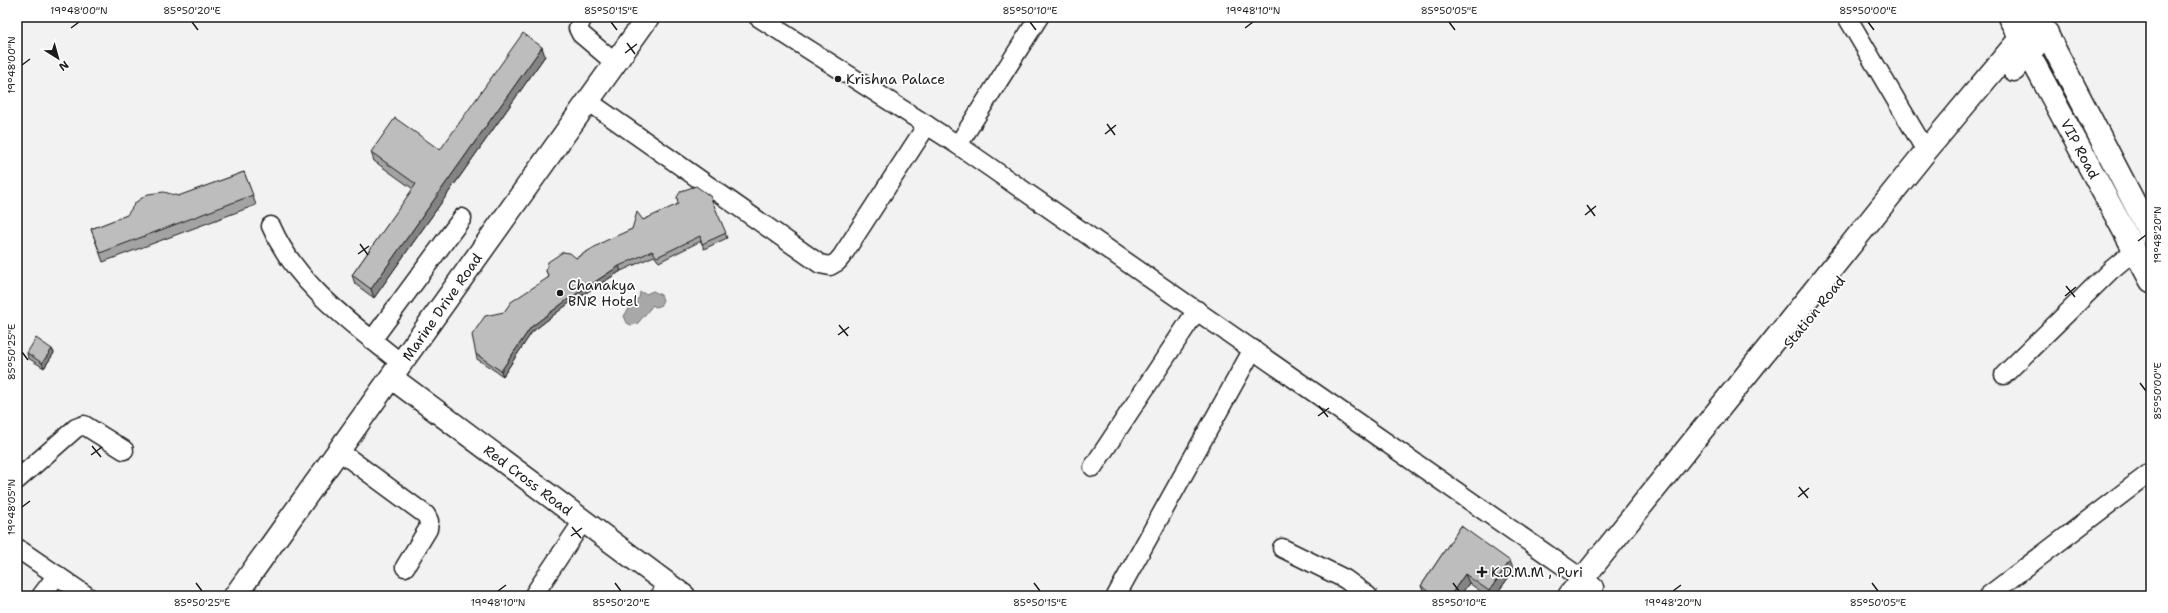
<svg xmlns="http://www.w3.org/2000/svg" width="2168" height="613" font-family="'Shantell Sans',sans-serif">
<rect width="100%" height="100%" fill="#f2f2f2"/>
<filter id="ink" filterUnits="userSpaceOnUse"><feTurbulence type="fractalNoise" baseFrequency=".025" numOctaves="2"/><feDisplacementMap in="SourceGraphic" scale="8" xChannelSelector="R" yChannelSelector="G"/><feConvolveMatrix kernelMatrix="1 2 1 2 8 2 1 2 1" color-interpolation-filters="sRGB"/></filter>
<g filter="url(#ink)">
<!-- water -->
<polygon fill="#a8a8a8" stroke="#707070" points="653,291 661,295 663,300 660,306 655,307 653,305 638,323 631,325 627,323 624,316 634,301 639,298 640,292 646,294"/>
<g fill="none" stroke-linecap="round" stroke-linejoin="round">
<!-- minor casing -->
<g stroke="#1c1c1c" stroke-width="21">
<g id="minor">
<polyline points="583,17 578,28 581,34 615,63"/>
<polyline points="758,17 958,145 1594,587"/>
<polyline points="1847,17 1926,151"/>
<polyline points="588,101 820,264 830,266 837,262 842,256 927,125"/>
<polyline points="958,145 1039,17"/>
<path d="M271,226C297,286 353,324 402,364"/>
<polyline points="372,340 462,218"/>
<polyline points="2004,375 2111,270 2135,250"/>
<polyline points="339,451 426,515 429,521 428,529 405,567"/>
<polyline points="1093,467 1197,310"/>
<polyline points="17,480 76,428 84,425 124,450"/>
<polyline points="17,548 87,596"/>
<polyline points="1282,548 1345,579 1368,596"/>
<polyline points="41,596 57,575"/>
<polyline points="533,596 583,521"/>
<polyline points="660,596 668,584"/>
<polyline points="1116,596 1253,349"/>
<polyline points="1988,596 2151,472"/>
</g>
</g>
<!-- major casing -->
<g stroke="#1c1c1c" stroke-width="25">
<g id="major">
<polyline points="2009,17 2151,281"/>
<polyline points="2040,21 2151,235"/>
<polyline points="2014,70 2047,33"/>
<polyline points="392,378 684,596"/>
<polyline points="1569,596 1926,151 2038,17"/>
</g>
</g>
<!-- highway casing -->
<g stroke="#1c1c1c" stroke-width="25">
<polyline id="highway" points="235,596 648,17"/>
</g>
<!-- minor -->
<use href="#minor" stroke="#fff" stroke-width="18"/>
<!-- major -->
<use href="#major" stroke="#fff" stroke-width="22"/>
<!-- highway -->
<use href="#highway" stroke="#fff" stroke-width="22"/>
</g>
<!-- wall -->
<g fill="#a3a3a3" stroke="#1c1c1c">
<polygon points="545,56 374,298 355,284 352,275 413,189 374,161 371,152 440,150"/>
<polygon points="244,172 256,205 103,262 91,229"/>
<polygon points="710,196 727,238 704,249 701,241 659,262 654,256 621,271 568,304 532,332 503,376 477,359 476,354 504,312 549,277 546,271 576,258 632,229 643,220"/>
<polygon points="52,349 54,353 44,368 28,358 27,353"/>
<polygon points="1461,526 1514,570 1495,596 1487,596 1469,583 1460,596 1426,596 1425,595 1421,586"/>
</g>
<!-- shaded-wall -->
<g fill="#848484" stroke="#1c1c1c">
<polygon points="542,47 545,56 374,298 371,289"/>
<polygon points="619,266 621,271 568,304 532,332 503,376 501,371 531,327 567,300"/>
<polygon points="52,349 54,353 44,368 42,363"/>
<polygon points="1510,561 1514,570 1495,596 1491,596 1489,591"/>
<polygon points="1465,574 1469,583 1460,596 1450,596"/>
</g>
<!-- building -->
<g fill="#bdbdbd" stroke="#1c1c1c">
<polygon points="523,33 542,47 371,289 352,275 416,184 371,152 395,118 440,150"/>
<polygon points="244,172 253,195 100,253 91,229 127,215 136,202 148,194 164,192 178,196"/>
<polygon points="696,186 710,196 726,233 702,244 700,236 657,257 652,251 619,266 567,300 531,327 501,371 476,354 472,335 485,316 504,312 511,302 549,277 546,271 548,262 563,252 570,253 576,258 605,241 632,229 637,212 643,220 678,204 677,197 681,191"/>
<polygon points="36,338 52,349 42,363 27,353"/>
<polygon points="1461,526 1510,561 1489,591 1465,574 1450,596 1436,596 1421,586"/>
</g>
</g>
<!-- ticks -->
<path fill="none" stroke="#1c1c1c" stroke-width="1.5" d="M192,22L198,30M611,22L617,30M1030,22L1036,30M1449,22L1455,30M1868,22L1874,30M71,28L79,22M1245,28L1253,22M627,43L635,54M625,53L637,44M22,65L30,59M1107,124L1115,135M1105,134L1116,125M1587,205L1595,216M1585,215L1596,206M2138,241L2146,235M360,244L368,255M358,254L369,246M2066,286L2075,297M2065,296L2076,287M839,325L848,336M838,335L849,327M22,352L28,360M2140,383L2146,391M1319,406L1328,417M1318,416L1329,408M92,446L101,457M91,455L102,447M1799,487L1808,498M1798,497L1809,488M22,507L30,501M572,527L581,538M571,536L582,528M196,583L202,591M615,583L621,591M1034,583L1040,591M1453,583L1459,591M1872,583L1878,591M498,591L506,585M1673,591L1681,585"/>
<!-- markers -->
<g fill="#1c1c1c" stroke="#fff" stroke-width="1.5">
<circle cx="838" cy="79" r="4"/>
<circle cx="560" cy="293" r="4"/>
<path d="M1480 566h4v4h4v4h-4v4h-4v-4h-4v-4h4z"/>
</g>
<g text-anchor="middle" stroke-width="3.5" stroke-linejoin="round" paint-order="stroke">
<!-- poi labels -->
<g font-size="14" fill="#1c1c1c" stroke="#fff" text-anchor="start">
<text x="846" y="84">Krishna Palace</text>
<text x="568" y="290">Chanakya<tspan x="568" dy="16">BNR Hotel</tspan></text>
<text x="1491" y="577">K.D.M.M , Puri</text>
</g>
<!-- street labels -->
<g font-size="14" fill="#1c1c1c" stroke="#fff">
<text transform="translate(2080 149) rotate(62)" y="5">VIP Road</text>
<text transform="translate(442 307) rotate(-55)" y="5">Marine Drive Road</text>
<text transform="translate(1814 312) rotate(-51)" y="5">Station Road</text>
<text transform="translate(528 480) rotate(37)" y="5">Red Cross Road</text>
</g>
</g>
<!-- margin -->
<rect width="2168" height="613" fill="none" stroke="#fff" stroke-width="44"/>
<!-- north arrow -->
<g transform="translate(58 58) rotate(143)" stroke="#ffffff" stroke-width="3" paint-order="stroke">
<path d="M0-3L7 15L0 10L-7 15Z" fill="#1c1c1c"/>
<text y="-6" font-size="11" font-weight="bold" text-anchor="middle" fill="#1c1c1c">N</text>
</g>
<rect x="22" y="22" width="2124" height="569" fill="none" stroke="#1c1c1c" stroke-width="1.5"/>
<g font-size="10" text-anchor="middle" fill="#1c1c1c">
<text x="79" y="14">19°48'00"N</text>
<text x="192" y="14">85°50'20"E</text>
<text x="611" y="14">85°50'15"E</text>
<text x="1030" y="14">85°50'10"E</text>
<text x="1253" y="14">19°48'10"N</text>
<text x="1449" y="14">85°50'05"E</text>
<text x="1868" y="14">85°50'00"E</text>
<text transform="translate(11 65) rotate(-90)" y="4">19°48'00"N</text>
<text transform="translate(2157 235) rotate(-90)" y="4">19°48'20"N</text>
<text transform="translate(11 352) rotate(-90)" y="4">85°50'25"E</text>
<text transform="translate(2157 391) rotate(-90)" y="4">85°50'00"E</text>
<text transform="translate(11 507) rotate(-90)" y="4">19°48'05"N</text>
<text x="202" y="606">85°50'25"E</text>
<text x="498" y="606">19°48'10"N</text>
<text x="621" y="606">85°50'20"E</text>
<text x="1040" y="606">85°50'15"E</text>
<text x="1459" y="606">85°50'10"E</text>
<text x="1673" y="606">19°48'20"N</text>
<text x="1878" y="606">85°50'05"E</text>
</g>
</svg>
